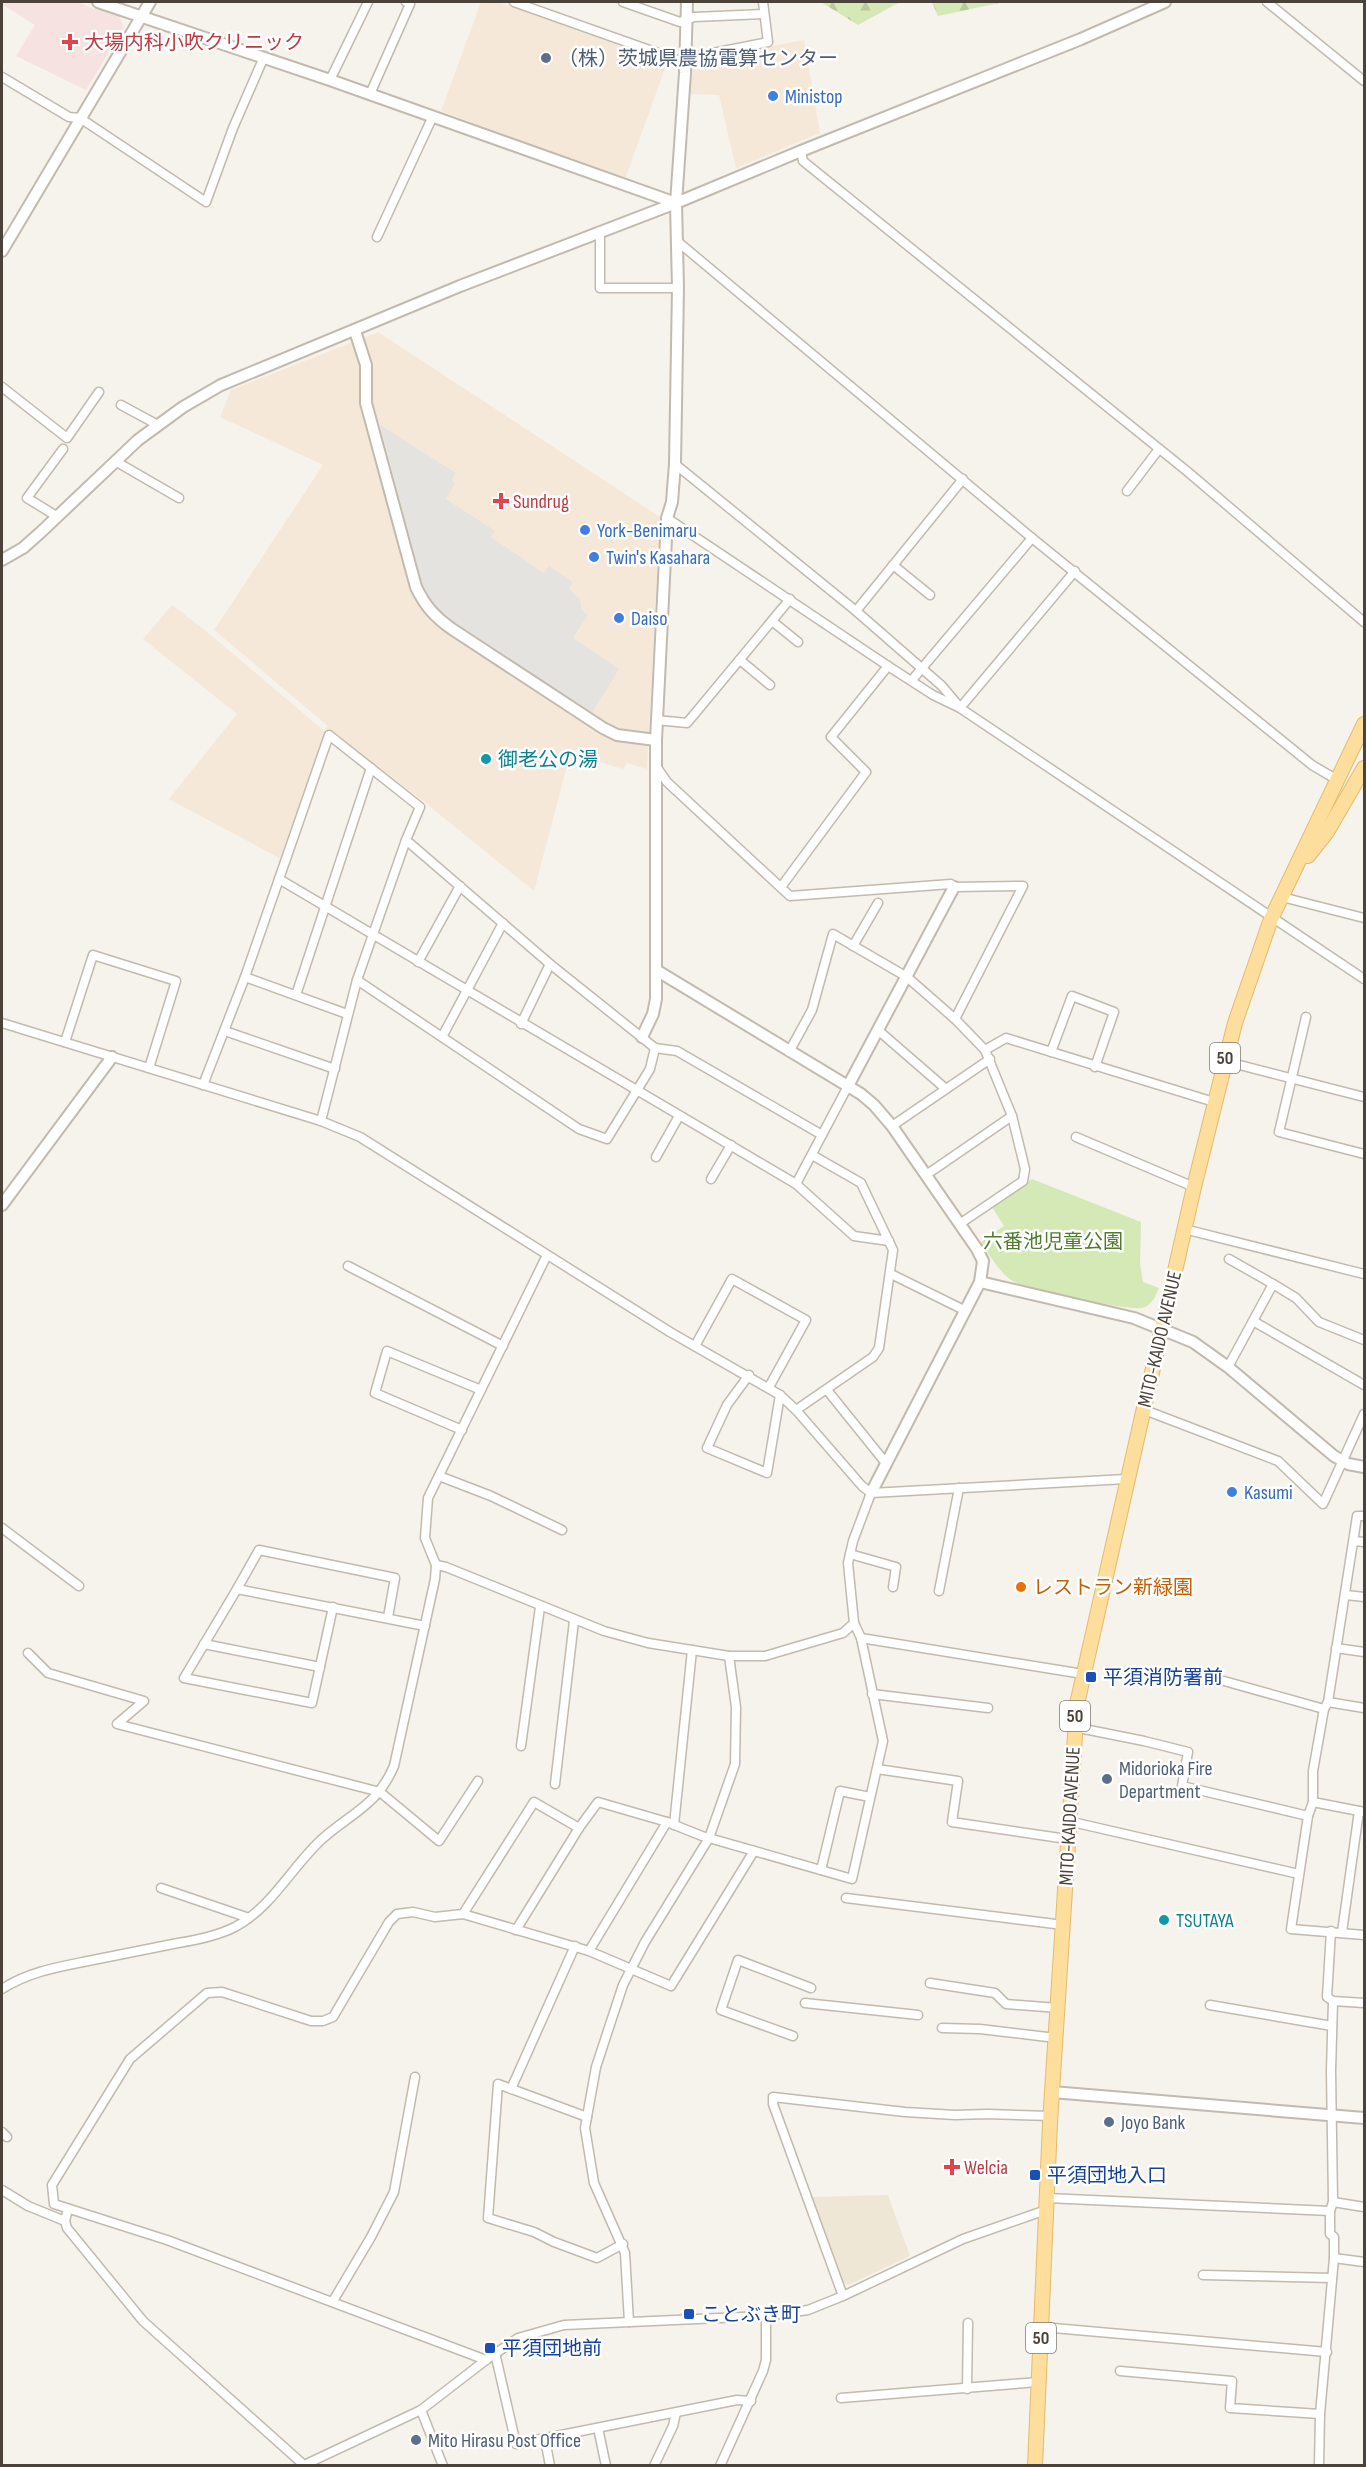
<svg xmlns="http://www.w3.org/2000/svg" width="1366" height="2467" font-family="'Sofia Sans Condensed','Noto Sans JP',sans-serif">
<defs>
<pattern id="forest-firs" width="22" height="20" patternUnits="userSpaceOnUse" patternTransform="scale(1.5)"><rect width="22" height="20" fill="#d4e9b6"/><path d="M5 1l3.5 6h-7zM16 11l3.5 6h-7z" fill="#b8c99d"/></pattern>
</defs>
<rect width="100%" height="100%" fill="#f6f2ec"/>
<!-- commercial -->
<g fill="#f6e8d8">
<polygon points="481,2 498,2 667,63 625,179 441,111"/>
<polygon points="804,40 820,133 736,168 719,95 691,94 692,61"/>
<polygon points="378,332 660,517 647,769 627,763 623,769 593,760 576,749 574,762 568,762 534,891 428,805 329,729 325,730 281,859 169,799 237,714 143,639 172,605 206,631 323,730 328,726 214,630 323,465 220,417 231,390"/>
</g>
<!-- education -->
<polygon fill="#efe7d6" points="888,2195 910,2256 848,2285 841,2281 812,2197"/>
<!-- medical -->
<polygon fill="#f6e2e0" points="2,2 77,2 97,10 101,8 118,14 124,27 86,90 16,56 35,25 2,4"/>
<!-- green -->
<path fill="#d4e9b6" d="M1032,1179L1141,1222L1140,1264L1143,1282L1159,1288C1155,1297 1152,1305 1142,1308C1131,1311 1030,1290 1018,1284C1001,1276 991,1257 981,1242L1004,1226L992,1207Z"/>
<!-- forest -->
<g fill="url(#forest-firs)">
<polygon points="821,2 900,2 858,25"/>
<polygon points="932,2 1004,2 938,16"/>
</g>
<!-- parking -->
<polygon fill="#e5e3e0" points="380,425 456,473 452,480 455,483 446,499 495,531 491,537 544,573 549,566 573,582 569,589 580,599 582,610 588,615 573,638 619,669 592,713 446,617 435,607 422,583"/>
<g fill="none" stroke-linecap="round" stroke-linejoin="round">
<!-- minor casing -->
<g stroke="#c2baae" stroke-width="11">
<g id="minor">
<polyline points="514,2 686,63 693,57 768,42 763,2"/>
<polyline points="623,2 680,22 694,17 764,14"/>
<polyline points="1267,2 1364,81"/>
<polyline points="2,77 69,117 80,118 206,202 233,128 264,57"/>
<polyline points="330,80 368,2"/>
<polyline points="370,94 410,4 406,2"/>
<polyline points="801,151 803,161 1188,472 1364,622"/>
<polyline points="600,231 600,288 678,288"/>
<polyline points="377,237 433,116"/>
<polyline points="677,241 1032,538 1312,765 1339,781"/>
<polyline points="2,387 67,438 99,392"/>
<polyline points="121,405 158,425"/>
<polyline points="115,461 179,498"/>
<polyline points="675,464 856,611 942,686 958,705"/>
<polyline points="1127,491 1159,449"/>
<polyline points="58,517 27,498 63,449"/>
<polyline points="667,518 888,666 933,695 960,708 1364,979"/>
<polyline points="893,565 930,595"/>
<polyline points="856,611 963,479"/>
<polyline points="772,621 798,642"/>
<polyline points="740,660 770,685"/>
<polyline points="912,680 1032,538"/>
<polyline points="960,708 1075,571"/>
<polyline points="656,720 687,723 790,599"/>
<polyline points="656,766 667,782 790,896 951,884 954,887 1023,886 955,1019"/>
<polyline points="406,840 550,964 655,1048 677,1051 822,1135"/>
<polyline points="279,879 796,1184 854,1236 889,1241"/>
<polyline points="781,887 866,772 831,737 888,666"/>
<polyline points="1282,897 1364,918"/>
<polyline points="853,946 878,903"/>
<polyline points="418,962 460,886"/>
<polyline points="245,977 347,1014"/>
<polyline points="357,980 579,1129 607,1139 650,1069 655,1048"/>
<polyline points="296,995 371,768"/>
<polyline points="1306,1017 1279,1132 1364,1154"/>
<polyline points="2,1023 321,1121 360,1137 670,1332 780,1395 796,1410 862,1486 871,1493 1126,1479"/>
<polyline points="521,1024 550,964"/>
<polyline points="225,1031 335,1069"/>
<polyline points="879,1031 946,1089"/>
<polyline points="442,1037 503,923"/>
<polyline points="65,1042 93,955 176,981 149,1068"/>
<polyline points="985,1050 1006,1038 1214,1102"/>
<polyline points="789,1052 812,1010 833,934 907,977 955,1019 985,1050 1012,1116 1025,1169 1023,1181 961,1223"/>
<polyline points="1051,1052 1072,996 1114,1012 1095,1067"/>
<polyline points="1224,1061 1364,1097"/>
<polyline points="203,1085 245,977 329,735 420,807 406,840 357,980 321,1121"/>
<polyline points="892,1126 990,1059"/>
<polyline points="1076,1137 1194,1187"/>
<polyline points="656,1157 679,1116"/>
<polyline points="926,1175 1012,1116"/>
<polyline points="711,1179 731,1145"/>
<polyline points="796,1184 848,1086"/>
<polyline points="1184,1229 1364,1274"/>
<polyline points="1229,1259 1273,1284"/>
<polyline points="348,1266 503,1346"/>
<polyline points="891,1274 964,1310"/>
<polyline points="1253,1321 1364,1385"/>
<polyline points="695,1346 732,1279 806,1320 769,1387"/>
<polyline points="1228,1367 1273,1284 1296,1298 1319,1322 1364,1340"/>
<polyline points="749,1375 727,1405 707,1448 767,1473 780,1395"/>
<polyline points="827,1390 885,1462"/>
<polyline points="1142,1409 1278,1461 1323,1504 1364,1414"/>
<polyline points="796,1410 873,1357 879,1348 893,1250 861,1183 812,1155"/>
<polyline points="462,1430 375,1393 387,1351 481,1390"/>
<polyline points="439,1476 491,1496 562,1530"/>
<polyline points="2,1528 79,1586"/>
<polyline points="1354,1541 1364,1542"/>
<polyline points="850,1554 896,1567 893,1587"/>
<polyline points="436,1565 446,1567 604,1631 648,1643 729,1656 765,1656 843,1633 854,1623 848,1563 853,1541 871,1493"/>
<polyline points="237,1589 184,1678 312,1703 333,1607"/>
<polyline points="939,1591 959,1488"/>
<polyline points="1346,1595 1364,1597"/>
<polyline points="388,1617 395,1578 259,1550 237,1589 425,1626"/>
<polyline points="861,1638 1083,1674"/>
<polyline points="204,1644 320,1667"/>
<polyline points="1336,1648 1364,1652"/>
<polyline points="28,1653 48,1673 144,1701 117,1724 380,1792 439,1841 478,1781"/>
<polyline points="1224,1681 1324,1709"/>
<polyline points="872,1694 988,1708"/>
<polyline points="1328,1702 1364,1708"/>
<polyline points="1074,1727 1144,1741 1188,1752 1182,1786 1308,1816"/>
<polyline points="521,1746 540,1607"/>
<polyline points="877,1769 958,1781 952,1822 1067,1839"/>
<polyline points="555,1784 574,1621"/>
<polyline points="1313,1802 1313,1771 1324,1709 1328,1702 1357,1516 1364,1516"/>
<polyline points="1364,1812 1313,1802 1308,1816 1291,1929 1364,1935"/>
<polyline points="1068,1821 1299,1874"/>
<polyline points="674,1825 692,1650"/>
<polyline points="821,1870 840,1791 870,1797"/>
<polyline points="161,1888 249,1918"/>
<polyline points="846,1898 1063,1925"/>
<polyline points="463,1914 534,1802 579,1828"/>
<polyline points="516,1930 579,1828 598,1802 667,1822 702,1836 852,1879 883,1741 861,1638 854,1623"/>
<polyline points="1331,1931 1327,1997 1333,2001 1364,2003"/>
<polyline points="1342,1932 1359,1811"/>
<polyline points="589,1951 667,1822"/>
<polyline points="930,1983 995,1993 1006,2004 1058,2008"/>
<path d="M2,1989C28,1972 58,1967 88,1961C118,1955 148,1949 178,1943C197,1940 217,1936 235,1927C272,1907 291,1868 321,1840C351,1813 377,1806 394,1766L435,1579L436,1565L425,1538L428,1498L547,1255"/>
<polyline points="805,2003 918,2015"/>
<polyline points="1210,2005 1332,2026"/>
<polyline points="942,2028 980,2029 1056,2038"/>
<polyline points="793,2036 721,2010 738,1960 811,1988"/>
<polyline points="511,2089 575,1946"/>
<polyline points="587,2117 498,2084 488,2218 534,2232 554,2242 597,2258 623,2244"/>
<polyline points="2,2132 7,2137"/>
<polyline points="2,2190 28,2206 65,2221"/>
<polyline points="1047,2198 1330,2211"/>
<polyline points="1333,2202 1364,2207"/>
<polyline points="68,2209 65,2221 67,2228 143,2321 304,2465"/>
<polyline points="1334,2258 1364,2262"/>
<polyline points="1203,2275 1332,2278"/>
<polyline points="843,2296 773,2104 773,2097 905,2112 955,2115 987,2114 1051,2116"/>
<polyline points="333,2301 371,2237 394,2192 415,2077"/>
<polyline points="629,2322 625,2253 594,2183 585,2128 596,2067 623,1985 645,1942 709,1838 735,1764 736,1707 729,1656"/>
<polyline points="1042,2327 1327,2352"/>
<polyline points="495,2353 516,2444 737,2400 751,2401"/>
<polyline points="486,2360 167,2240 54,2204 52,2185 130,2059 207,1993 222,1992 311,2021 323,2021 333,2017 389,1922 397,1914 413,1912 435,1917 463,1914 589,1951 671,1986 754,1851"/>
<polyline points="1120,2371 1232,2381 1230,2408 1320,2414"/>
<polyline points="967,2389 968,2323"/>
<polyline points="841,2398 1038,2382"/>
<polyline points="421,2410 443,2466"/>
<polyline points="598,2428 606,2466"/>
<polyline points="545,2439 550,2466"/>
<polyline points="302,2466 421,2410 486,2360 518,2338 564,2325 766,2316 808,2310 843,2296 963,2239 1046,2210"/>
<polyline points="654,2466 673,2426 676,2413"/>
<polyline points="720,2466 763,2371 766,2360 766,2316"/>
<polyline points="1319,2466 1320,2414 1334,2258 1334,2237 1330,2234 1330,2211 1333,2202 1331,2071 1333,2001"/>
</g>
</g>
<!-- tertiary casing -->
<g stroke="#c2baae" stroke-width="14">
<g id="tertiary">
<polyline points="98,2 330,80 676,203"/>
<polyline points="2,251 150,2"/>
<path d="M355,331L366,365V403L416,587C425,606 435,617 452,629L603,728L617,735L656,740"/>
<polyline points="2,560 23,548 41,532 138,440 183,407 221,385 460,286 676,203 801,151 1081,39 1165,2"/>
<polyline points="656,970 861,1094 874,1105 892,1126 977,1249 983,1261 980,1282 871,1493"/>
<polyline points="642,1037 653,1014 656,999 656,740 667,518 672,502 675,464 678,288 676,203 685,73 687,2"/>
<polyline points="848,1086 954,887"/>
<polyline points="2,1205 112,1057"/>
<polyline points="980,1282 1134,1318 1193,1342 1228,1367 1334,1456 1348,1464 1364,1467"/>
<polyline points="1052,2092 1364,2118"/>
</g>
</g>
<!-- primary casing -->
<g stroke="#e4bb6c" stroke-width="16">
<g id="primary">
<polyline points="1308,856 1327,832 1364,768"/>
<polyline points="1035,2466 1050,2123 1077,1704 1194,1187 1235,1023 1271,919 1364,724"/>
</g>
</g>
<!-- minor -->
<use href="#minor" stroke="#fff" stroke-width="8"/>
<!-- tertiary -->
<use href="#tertiary" stroke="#fff" stroke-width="10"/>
<!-- primary -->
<use href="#primary" stroke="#fdde9d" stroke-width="14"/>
</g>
<!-- markers -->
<g fill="#e0444e" stroke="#fff" stroke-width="2">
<path d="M67 33h6v6h6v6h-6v6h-6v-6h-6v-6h6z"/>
<path d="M498 492h6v6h6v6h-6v6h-6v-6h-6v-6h6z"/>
<path d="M949 2158h6v6h6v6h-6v6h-6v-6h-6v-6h6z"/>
</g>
<g fill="#5c6f8a" stroke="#fff" stroke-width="2">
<circle cx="546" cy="58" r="6"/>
<circle cx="1107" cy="1779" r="6"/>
<circle cx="1109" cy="2122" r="6"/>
<circle cx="416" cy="2440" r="6"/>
</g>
<g fill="#3f7fe0" stroke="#fff" stroke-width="2">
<circle cx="773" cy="96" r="6"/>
<circle cx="585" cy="530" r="6"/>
<circle cx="594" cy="557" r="6"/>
<circle cx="619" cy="618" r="6"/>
<circle cx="1232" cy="1492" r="6"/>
</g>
<g fill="#0f9aa8" stroke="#fff" stroke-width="2">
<circle cx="486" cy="759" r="6"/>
<circle cx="1164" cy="1920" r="6"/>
</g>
<circle fill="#e8710a" stroke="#fff" stroke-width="2" cx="1021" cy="1587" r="6"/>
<g fill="#1a4fb4" stroke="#fff" stroke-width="2">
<rect x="1085" y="1671" width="12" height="12" rx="3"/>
<rect x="1029" y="2169" width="12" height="12" rx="3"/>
<rect x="683" y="2308" width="12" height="12" rx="3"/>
<rect x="484" y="2342" width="12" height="12" rx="3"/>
</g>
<g text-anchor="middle" stroke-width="5" stroke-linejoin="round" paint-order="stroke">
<!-- shield labels -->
<g fill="#fff" stroke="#817b74" stroke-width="1.5">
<rect x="1210" y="1043" width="30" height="30" rx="4.5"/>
<rect x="1060" y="1701" width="30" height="30" rx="4.5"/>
<rect x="1026" y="2323" width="30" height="30" rx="4.5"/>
</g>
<g font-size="18" font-weight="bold" fill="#4b4339">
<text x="1225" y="1064">50</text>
<text x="1075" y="1722">50</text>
<text x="1041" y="2344">50</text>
</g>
<!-- health labels -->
<g font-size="20" fill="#be3a42" stroke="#fff" text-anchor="start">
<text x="84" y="49">大場内科小吹クリニック</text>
<text x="513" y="508">Sundrug</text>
<text x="964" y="2174">Welcia</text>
</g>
<!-- service labels -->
<g font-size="20" fill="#4e5e75" stroke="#fff" text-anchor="start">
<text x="558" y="65">（株）茨城県農協電算センター</text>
<text x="1119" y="1775">Midorioka Fire<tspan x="1119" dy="23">Department</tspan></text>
<text x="1121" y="2129">Joyo Bank</text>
<text x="428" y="2447">Mito Hirasu Post Office</text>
</g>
<!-- shop labels -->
<g font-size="20" fill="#366cbe" stroke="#fff" text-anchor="start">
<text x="785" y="103">Ministop</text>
<text x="597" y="537">York-Benimaru</text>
<text x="606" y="564">Twin's Kasahara</text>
<text x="631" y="625">Daiso</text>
<text x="1244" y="1499">Kasumi</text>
</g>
<!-- culture labels -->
<g font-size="20" fill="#0d838f" stroke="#fff" text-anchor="start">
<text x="498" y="766">御老公の湯</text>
<text x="1176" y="1927">TSUTAYA</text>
</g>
<!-- park labels -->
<g font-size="20" fill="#4e7d2b" stroke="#fff">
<text x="1053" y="1248">六番池児童公園</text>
</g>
<!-- street labels -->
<g font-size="20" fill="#4b4339" stroke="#fff">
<text transform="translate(1159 1339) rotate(-77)" y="7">MITO-KAIDO AVENUE</text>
<text transform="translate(1069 1816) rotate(-87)" y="7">MITO-KAIDO AVENUE</text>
</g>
<!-- food labels -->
<g font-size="20" fill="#c56008" stroke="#fff" text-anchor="start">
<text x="1033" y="1594">レストラン新緑園</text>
</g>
<!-- transit labels -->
<g font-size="20" fill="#164399" stroke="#fff" text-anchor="start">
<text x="1103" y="1684">平須消防署前</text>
<text x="1047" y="2182">平須団地入口</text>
<text x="701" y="2321">ことぶき町</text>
<text x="502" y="2355">平須団地前</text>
</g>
</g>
<!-- border -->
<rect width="1366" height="2467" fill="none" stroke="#4b4339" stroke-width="6"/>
</svg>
